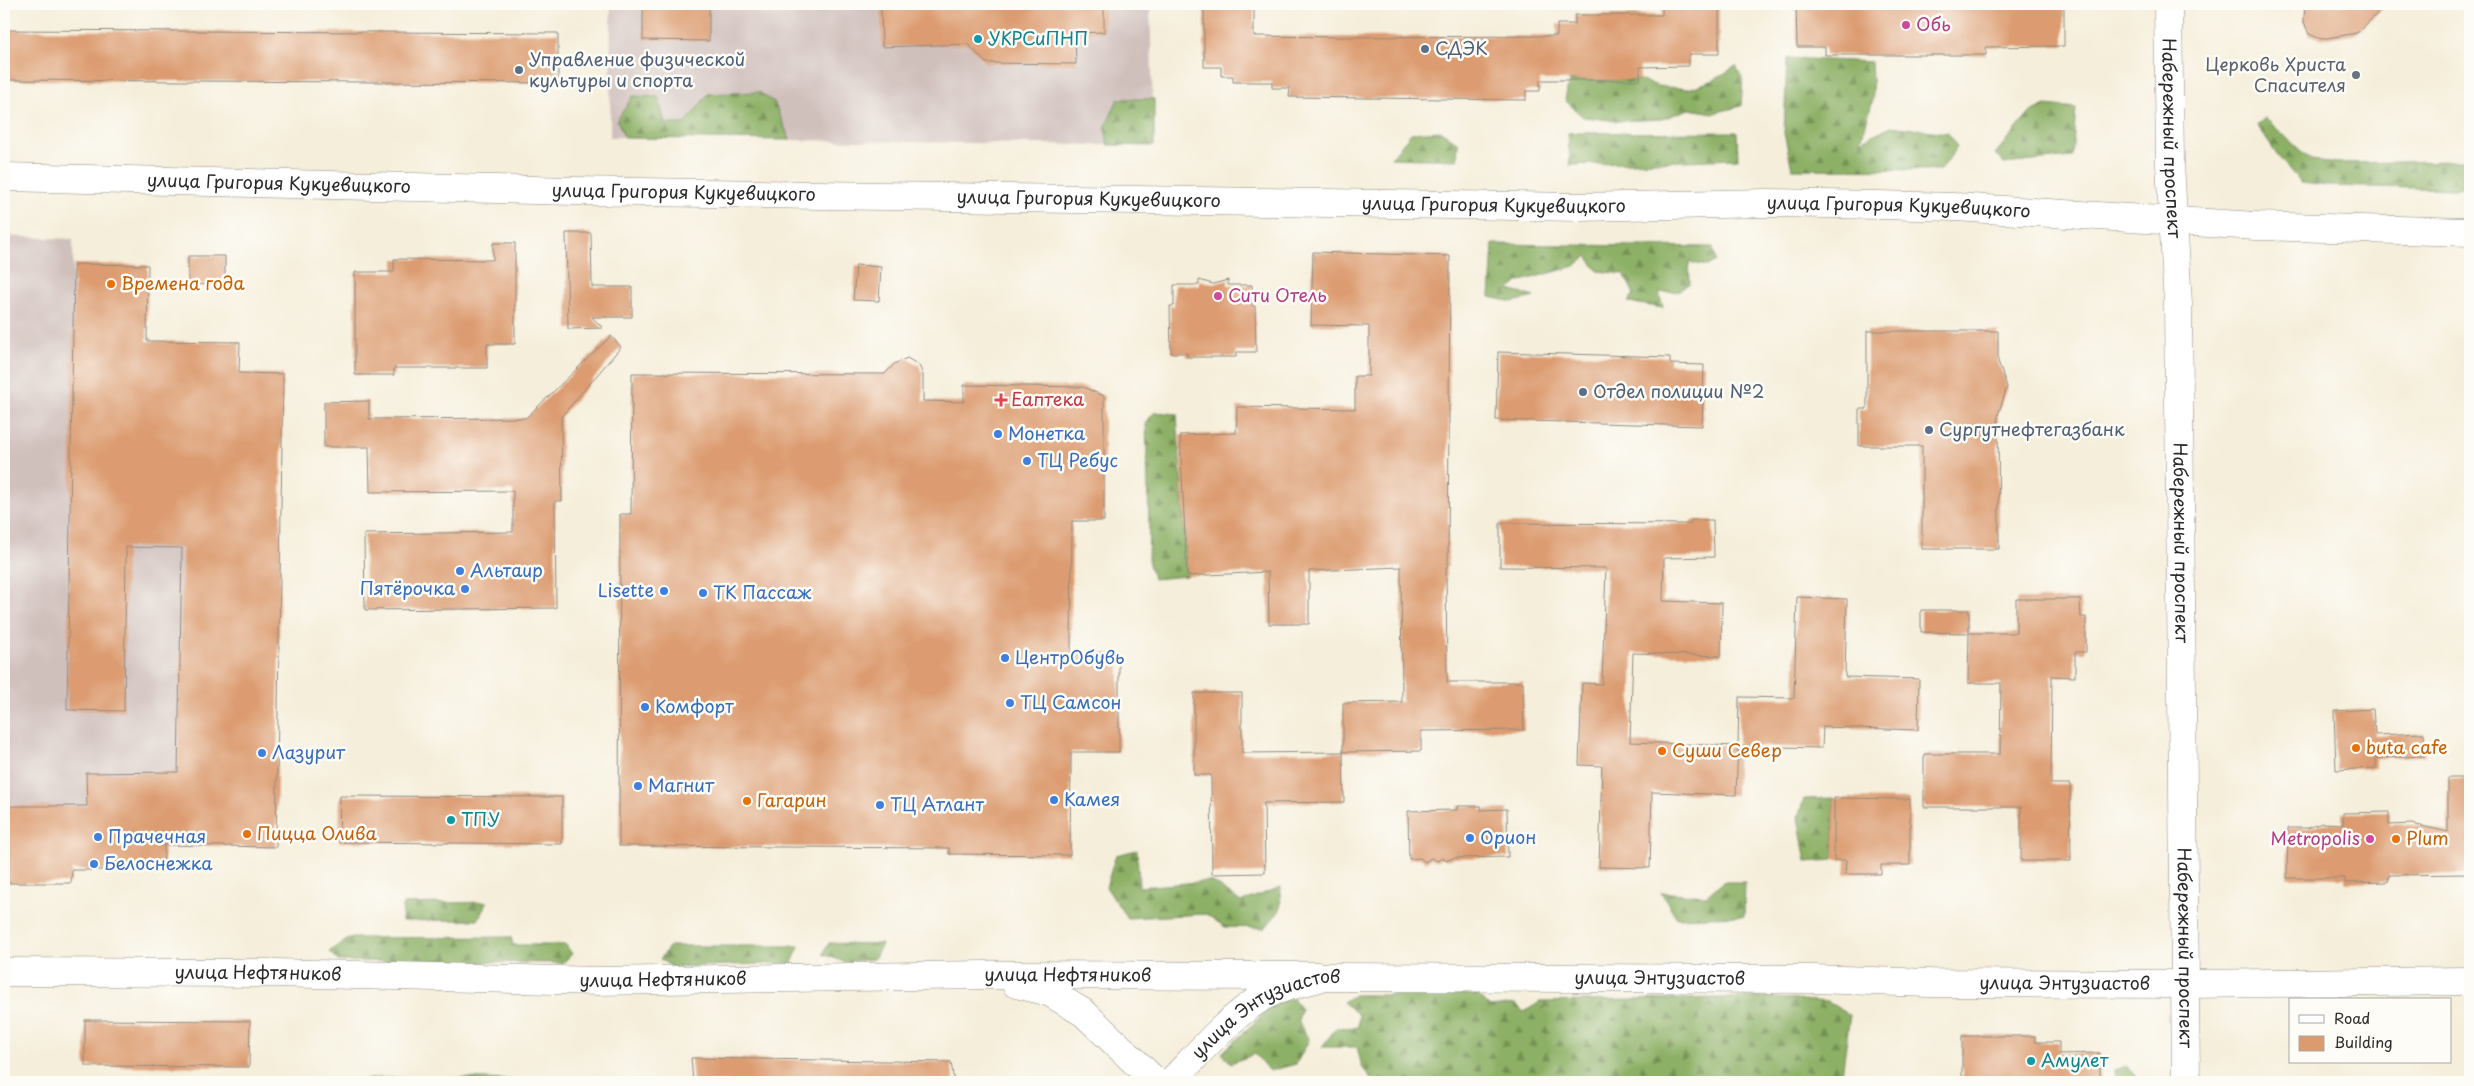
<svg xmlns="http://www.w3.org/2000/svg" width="2474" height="1086" font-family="'Playpen Sans',sans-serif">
<defs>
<pattern id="forest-firs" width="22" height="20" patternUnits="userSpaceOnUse" patternTransform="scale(1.25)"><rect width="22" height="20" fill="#8cb065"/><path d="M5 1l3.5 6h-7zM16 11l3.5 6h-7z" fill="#738f53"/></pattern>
</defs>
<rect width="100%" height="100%" fill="#fdfcf7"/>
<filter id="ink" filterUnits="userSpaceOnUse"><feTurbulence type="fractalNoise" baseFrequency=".02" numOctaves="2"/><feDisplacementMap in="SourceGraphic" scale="10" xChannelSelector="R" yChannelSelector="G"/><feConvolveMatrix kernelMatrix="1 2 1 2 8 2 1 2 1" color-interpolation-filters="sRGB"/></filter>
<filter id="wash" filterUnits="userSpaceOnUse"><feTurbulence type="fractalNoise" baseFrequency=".0096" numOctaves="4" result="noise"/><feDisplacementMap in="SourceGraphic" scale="20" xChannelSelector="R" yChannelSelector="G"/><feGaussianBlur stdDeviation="1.12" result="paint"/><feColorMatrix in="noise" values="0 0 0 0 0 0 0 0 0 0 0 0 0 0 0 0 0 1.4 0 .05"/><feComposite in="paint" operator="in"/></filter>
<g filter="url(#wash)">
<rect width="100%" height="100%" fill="#f5eeda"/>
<!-- industrial -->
<g fill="#d0c0bc">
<polygon points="611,4 1150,4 1154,146 610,137"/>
<polygon points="4,236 73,239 73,340 185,342 178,773 163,772 164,870 72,870 71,883 4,883"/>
</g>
<!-- forest -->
<g fill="url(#forest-firs)" stroke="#5c6e48">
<polygon points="1787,58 1871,62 1873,99 1861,141 1891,126 1948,133 1957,147 1941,170 1792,169 1784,133"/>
<polygon points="1736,66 1743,79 1741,106 1714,113 1689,109 1662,119 1618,121 1583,117 1565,100 1569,80 1640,80 1658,86 1688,89 1714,80"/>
<polygon points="759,92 774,102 790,140 625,138 617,120 633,96 658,97 665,124 685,124 708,94"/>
<polygon points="1118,99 1154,99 1154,146 1108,145 1105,128"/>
<polygon points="2046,105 2076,108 2072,157 2004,164 1995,154 2031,112"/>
<polygon points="2265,118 2311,160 2338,163 2460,161 2470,163 2470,186 2457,189 2327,186 2301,183 2277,155 2257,125"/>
<polygon points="1441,131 1458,143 1457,160 1391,158 1411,133"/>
<polygon points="1737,132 1738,159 1570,165 1568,133"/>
<polygon points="1493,244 1713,247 1716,261 1707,266 1689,262 1690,283 1678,291 1659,293 1663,308 1628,302 1634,294 1624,274 1598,271 1587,256 1575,266 1518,282 1509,290 1534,297 1513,302 1490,297"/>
<polygon points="1155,412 1177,414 1187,576 1153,579 1148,560 1149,524 1146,422"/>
<polygon points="1834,798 1833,860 1806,862 1798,817 1804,799"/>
<polygon points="1137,850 1139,887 1211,881 1241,902 1281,887 1280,910 1265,928 1225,927 1206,914 1127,918 1106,887 1116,855"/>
<polygon points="1723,882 1745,882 1744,916 1677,918 1661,892 1706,896"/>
<polygon points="487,902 478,920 402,921 403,904"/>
<polygon points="511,937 513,945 566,945 572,954 563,963 338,961 329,952 350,938"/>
<polygon points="829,943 882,944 874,959 844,962 823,954"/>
<polygon points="670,946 799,946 792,963 672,967 660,959"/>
<polygon points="1354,995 1478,995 1490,1007 1516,1004 1524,1012 1540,1002 1763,997 1828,1002 1850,1015 1841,1082 1374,1082 1362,1067 1357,1047 1322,1047 1336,1028 1358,1027 1359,1015 1343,1002"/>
<polygon points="1293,998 1301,1009 1298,1021 1309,1040 1296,1064 1269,1071 1255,1054 1231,1063 1222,1053 1275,1003"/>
<polygon points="2127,1066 2140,1082 2115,1082 2114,1070"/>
<polygon points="379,1078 463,1078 549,1082 347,1082"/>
</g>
<g id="blocks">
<!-- building -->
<g fill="#dc9b6f">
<polygon points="643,4 709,4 709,41 643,40"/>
<polygon points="881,4 1104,4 1104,32 1075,33 1076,64 986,63 968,44 882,47"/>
<polygon points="1204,4 1254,4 1254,36 1336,37 1557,36 1557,24 1575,24 1575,15 1662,15 1662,4 1719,4 1719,54 1689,54 1689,66 1640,67 1640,80 1540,80 1540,91 1526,91 1526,100 1289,97 1290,88 1272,88 1272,82 1233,82 1233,76 1221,76 1221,67 1204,67"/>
<polygon points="1796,4 2064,4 2064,46 1986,47 1986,55 1825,55 1825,47 1797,47"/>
<polygon points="2305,4 2387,4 2357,33 2321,39 2309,34 2304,22"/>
<polygon points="4,30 558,33 558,83 4,80"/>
<polygon points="566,233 591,233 592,287 632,287 632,317 592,317 603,328 568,329"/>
<polygon points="493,243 515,243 515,344 487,344 487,368 394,368 394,375 355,375 355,272 394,272 394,259 493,260"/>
<polygon points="1313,252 1450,256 1448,567 1446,567 1447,682 1523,682 1524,730 1421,731 1421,751 1343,752 1343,703 1402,702 1401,567 1309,571 1309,624 1269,624 1268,572 1187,576 1180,435 1236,433 1237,407 1355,409 1355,376 1369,376 1369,326 1311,325"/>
<polygon points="188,256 225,256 225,284 188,285"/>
<polygon points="74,264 148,265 147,341 240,342 239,373 283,374 276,847 164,845 164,870 72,870 71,883 4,883 4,806 87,806 86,773 178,772 182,548 126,547 124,711 67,710"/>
<polygon points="856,265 881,267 879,301 853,300"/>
<polygon points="1199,280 1213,284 1228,280 1228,285 1252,285 1252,306 1255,306 1256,352 1236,352 1236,357 1187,357 1187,353 1171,353 1170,306 1174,306 1174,285 1199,285"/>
<polygon points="1867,331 1998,331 1998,361 2007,387 1998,415 1999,549 1922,549 1922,446 1859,446 1859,409 1867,409"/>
<polygon points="611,336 621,347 561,417 562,501 555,501 556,608 365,610 364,534 513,532 513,491 370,492 369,447 324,447 324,402 369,401 369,419 526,418"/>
<polygon points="1498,352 1670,357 1670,364 1704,365 1702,426 1496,420"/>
<polygon points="907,358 919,365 923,375 923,401 964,402 964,385 1083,387 1104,396 1104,521 1072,521 1071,653 1119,653 1119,752 1071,752 1070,855 949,854 949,848 619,846 620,514 631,514 632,373 885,374 894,364"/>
<polygon points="1691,520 1713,520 1714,557 1664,558 1663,601 1722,603 1721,656 1633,653 1630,742 1738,746 1736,795 1652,792 1650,868 1599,867 1602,766 1579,765 1582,683 1602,684 1606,568 1500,567 1500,523 1691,524"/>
<polygon points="1797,597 1847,599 1845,677 1919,679 1918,730 1823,727 1822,748 1738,746 1739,697 1794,698"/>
<polygon points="2016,599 2080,599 2081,617 2086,617 2086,652 2075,652 2075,677 2052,676 2051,784 2070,784 2071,861 2021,861 2021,807 1924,807 1924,754 2000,754 2001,683 1968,683 1969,633 2016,633"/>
<polygon points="1921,610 1969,610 1969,633 1921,632"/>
<polygon points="1194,693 1242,693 1242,753 1343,752 1344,802 1264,803 1265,873 1212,874 1211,775 1194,775"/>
<polygon points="2373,709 2375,735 2424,733 2425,756 2376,758 2376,768 2336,770 2334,711"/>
<polygon points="2448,778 2470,778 2470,874 2389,875 2388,882 2345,883 2345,878 2287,878 2288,828 2308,828 2322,823 2343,824 2343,813 2389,812 2389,825 2412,824 2448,832"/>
<polygon points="340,796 562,797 562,844 339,842"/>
<polygon points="1834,798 1910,799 1910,865 1881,865 1881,874 1845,874 1846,860 1834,860"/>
<polygon points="1457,806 1481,806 1481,810 1507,809 1508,857 1453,858 1448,860 1442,858 1437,861 1431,858 1425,862 1420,858 1409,859 1408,811 1457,810"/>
<polygon points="85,1020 250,1021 249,1067 85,1066"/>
<polygon points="1962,1036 2035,1036 2035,1042 2059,1042 2059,1054 2100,1053 2100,1082 1962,1082"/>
<polygon points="691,1058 951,1062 954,1082 693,1082"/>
</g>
</g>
</g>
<g filter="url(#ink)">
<use href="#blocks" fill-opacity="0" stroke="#908c82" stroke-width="1"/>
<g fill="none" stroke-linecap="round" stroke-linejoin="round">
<!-- minor casing -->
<g stroke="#908c82" stroke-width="29">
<g id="minor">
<path id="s1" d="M4,177L574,191L1579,207L1766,203L1879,205L1955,207L2256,226L2470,232"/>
<path id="s2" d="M4,972L275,973L598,981L984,975L1318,976"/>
<polyline points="1016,984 1049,992 1084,1013 1156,1082"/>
<polyline points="2186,984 2470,981"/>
</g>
</g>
<!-- major casing -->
<g stroke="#908c82" stroke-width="29">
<g id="major">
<path id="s3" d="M2168,4L2170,164L2178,304L2186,1082"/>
<path id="s4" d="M1171,1082C1199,1053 1226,1020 1261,998C1279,987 1302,983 1322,977L1814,979L1930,983L2186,984"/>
</g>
</g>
<!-- minor -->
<use href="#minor" stroke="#fff" stroke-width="28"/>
<!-- major -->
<use href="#major" stroke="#fff" stroke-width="28"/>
</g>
</g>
<!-- markers -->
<g fill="#d1479c" stroke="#fdfcf7" stroke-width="2">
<circle cx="1906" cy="25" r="5"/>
<circle cx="1218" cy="296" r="5"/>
<circle cx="2370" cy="839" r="5"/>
</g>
<g fill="#0f9aa8" stroke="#fdfcf7" stroke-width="2">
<circle cx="978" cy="39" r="5"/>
<circle cx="451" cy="820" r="5"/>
<circle cx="2031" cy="1061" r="5"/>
</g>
<g fill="#5c6f8a" stroke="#fdfcf7" stroke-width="2">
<circle cx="1425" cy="49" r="5"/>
<circle cx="519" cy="70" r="5"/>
<circle cx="1583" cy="392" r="5"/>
<circle cx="1929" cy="430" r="5"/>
</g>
<circle fill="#6b7280" stroke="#fdfcf7" stroke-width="2" cx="2356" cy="75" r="5"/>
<g fill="#e8710a" stroke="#fdfcf7" stroke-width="2">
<circle cx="111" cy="284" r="5"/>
<circle cx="2356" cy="748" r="5"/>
<circle cx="1662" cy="751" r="5"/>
<circle cx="747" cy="801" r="5"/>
<circle cx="247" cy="834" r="5"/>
<circle cx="2396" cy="839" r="5"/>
</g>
<path fill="#e0444e" stroke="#fdfcf7" stroke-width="2" d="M998.5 392.5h5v5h5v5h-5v5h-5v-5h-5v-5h5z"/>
<g fill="#3f7fe0" stroke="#fdfcf7" stroke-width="2">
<circle cx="998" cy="434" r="5"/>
<circle cx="1027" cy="461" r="5"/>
<circle cx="460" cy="571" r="5"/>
<circle cx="465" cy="589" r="5"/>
<circle cx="664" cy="591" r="5"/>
<circle cx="703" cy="593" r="5"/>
<circle cx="1005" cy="658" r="5"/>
<circle cx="1010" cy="703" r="5"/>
<circle cx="645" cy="707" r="5"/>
<circle cx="262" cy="753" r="5"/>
<circle cx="638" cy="786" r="5"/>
<circle cx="1054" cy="800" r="5"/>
<circle cx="880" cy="805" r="5"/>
<circle cx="98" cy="837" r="5"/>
<circle cx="1470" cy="838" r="5"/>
<circle cx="94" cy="864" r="5"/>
</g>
<g text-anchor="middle" stroke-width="5" stroke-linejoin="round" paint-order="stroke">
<!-- hotel labels -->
<g font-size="18" fill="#b23c85" stroke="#fdfcf7" text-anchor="start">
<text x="1916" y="31">Обь</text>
<text x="1228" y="302">Сити Отель</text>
<text x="2360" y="845" text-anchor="end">Metropolis</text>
</g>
<!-- culture labels -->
<g font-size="18" fill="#0d838f" stroke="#fdfcf7" text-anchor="start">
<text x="988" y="45">УКРСиПНП</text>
<text x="461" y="826">ТПУ</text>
<text x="2041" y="1067">Амулет</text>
</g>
<!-- service labels -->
<g font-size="18" fill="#4e5e75" stroke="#fdfcf7" text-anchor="start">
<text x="1435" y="55">СДЭК</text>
<text x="529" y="66">Управление физической<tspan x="529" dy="21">культуры и спорта</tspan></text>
<text x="1593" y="398">Отдел полиции №2</text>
<text x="1939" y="436">Сургутнефтегазбанк</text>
</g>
<!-- worship labels -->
<g font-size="18" fill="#5b616d" stroke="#fdfcf7" text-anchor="end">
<text x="2346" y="71">Церковь Христа<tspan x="2346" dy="21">Спасителя</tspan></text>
</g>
<!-- street labels -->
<g font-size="18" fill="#2b2b2b" stroke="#fdfcf7">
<text dy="6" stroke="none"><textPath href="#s3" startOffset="134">Набережный проспект</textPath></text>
<text dy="6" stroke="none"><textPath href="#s1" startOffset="275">улица Григория Кукуевицкого</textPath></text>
<text dy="6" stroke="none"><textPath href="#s1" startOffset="680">улица Григория Кукуевицкого</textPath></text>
<text dy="6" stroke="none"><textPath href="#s1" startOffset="1085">улица Григория Кукуевицкого</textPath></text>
<text dy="6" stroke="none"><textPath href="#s1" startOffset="1490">улица Григория Кукуевицкого</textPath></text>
<text dy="6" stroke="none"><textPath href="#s1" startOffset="1895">улица Григория Кукуевицкого</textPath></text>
<text dy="6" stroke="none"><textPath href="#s3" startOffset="539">Набережный проспект</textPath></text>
<text dy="6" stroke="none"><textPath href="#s3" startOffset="944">Набережный проспект</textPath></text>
<text dy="6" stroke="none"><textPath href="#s2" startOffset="254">улица Нефтяников</textPath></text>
<text dy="6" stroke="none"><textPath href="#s2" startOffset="1064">улица Нефтяников</textPath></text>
<text dy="6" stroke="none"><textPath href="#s4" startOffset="526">улица Энтузиастов</textPath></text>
<text dy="6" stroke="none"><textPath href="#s2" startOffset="659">улица Нефтяников</textPath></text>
<text dy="6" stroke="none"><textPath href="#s4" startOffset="931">улица Энтузиастов</textPath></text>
<text dy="6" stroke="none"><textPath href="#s4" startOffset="121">улица Энтузиастов</textPath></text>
</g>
<!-- food labels -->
<g font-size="18" fill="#c56008" stroke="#fdfcf7" text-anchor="start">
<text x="121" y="290">Времена года</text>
<text x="2366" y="754">buta cafe</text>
<text x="1672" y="757">Суши Север</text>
<text x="757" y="807">Гагарин</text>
<text x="257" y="840">Пицца Олива</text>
<text x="2406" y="845">Plum</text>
</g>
<!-- health labels -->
<g font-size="18" fill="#be3a42" stroke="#fdfcf7" text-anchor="start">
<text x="1011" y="406">Еаптека</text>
</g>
<!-- shop labels -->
<g font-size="18" fill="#366cbe" stroke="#fdfcf7" text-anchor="start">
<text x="1008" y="440">Монетка</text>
<text x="1037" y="467">ТЦ Ребус</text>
<text x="470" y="577">Альтаир</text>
<text x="455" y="595" text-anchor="end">Пятёрочка</text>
<text x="654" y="597" text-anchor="end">Lisette</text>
<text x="713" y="599">ТК Пассаж</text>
<text x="1015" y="664">ЦентрОбувь</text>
<text x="1020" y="709">ТЦ Самсон</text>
<text x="655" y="713">Комфорт</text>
<text x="272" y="759">Лазурит</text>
<text x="648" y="792">Магнит</text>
<text x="1064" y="806">Камея</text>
<text x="890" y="811">ТЦ Атлант</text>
<text x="108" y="843">Прачечная</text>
<text x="1480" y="844">Орион</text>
<text x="104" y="870">Белоснежка</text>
</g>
</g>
<!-- margin -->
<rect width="2474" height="1086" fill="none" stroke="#fdfcf7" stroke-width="20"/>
<!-- legend -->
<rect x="2289" y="998" width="162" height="65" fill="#fdfcf7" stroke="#a9a8a5"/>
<rect x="2299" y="1015" width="25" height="8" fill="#ffffff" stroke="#a9a8a5"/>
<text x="2334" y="1024" font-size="15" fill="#2b2b2b">Road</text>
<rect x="2299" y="1036" width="25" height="15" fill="#dc9b6f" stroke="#a9a8a5"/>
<text x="2334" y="1048" font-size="15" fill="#2b2b2b">Building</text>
</svg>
